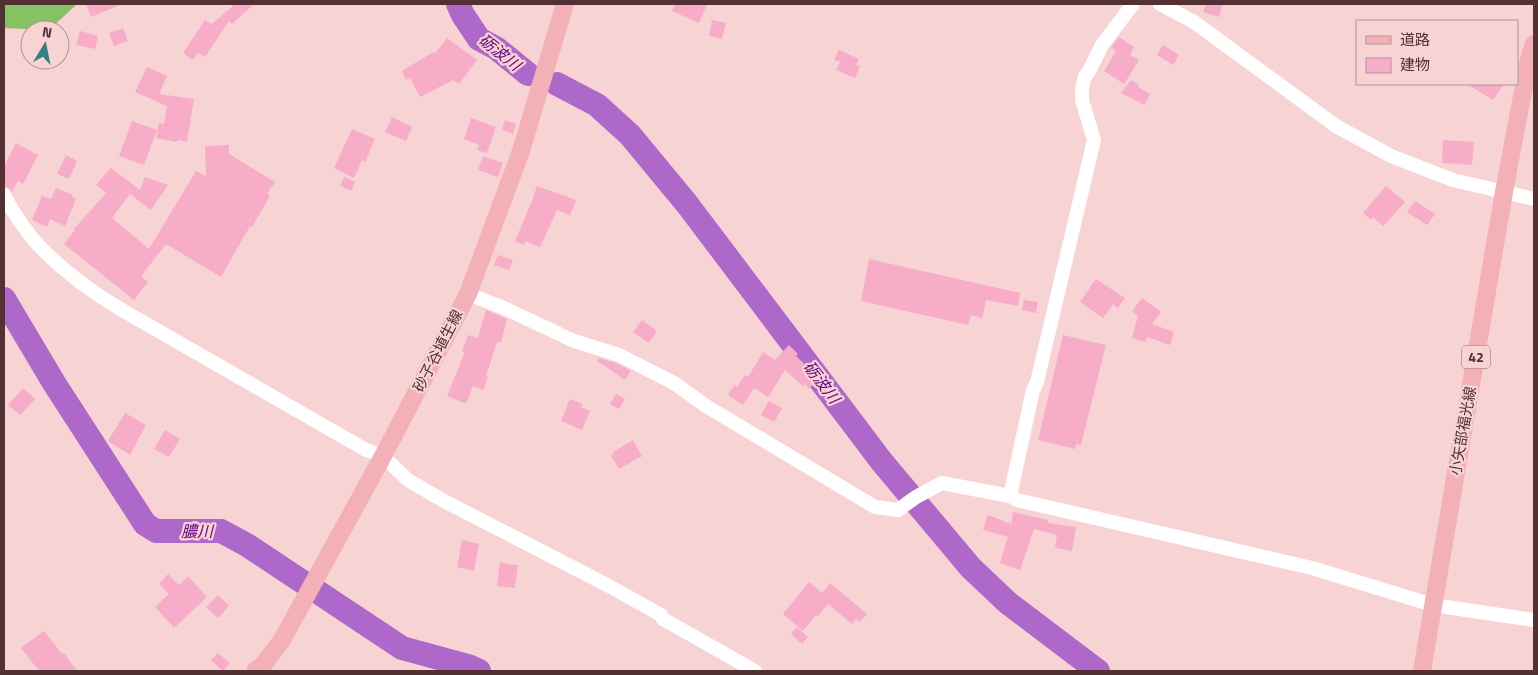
<svg xmlns="http://www.w3.org/2000/svg" width="1538" height="675" font-family="'Titillium Web','Noto Sans JP',sans-serif">
<rect width="100%" height="100%" fill="#f7d3d4"/>
<!-- green -->
<polygon fill="#86c263" points="4,4 77,4 49,30 4,28"/>
<g fill="none" stroke-linecap="round" stroke-linejoin="round">
<!-- river -->
<g stroke="#ad68ca" stroke-width="24">
<polyline points="458,4 463,15 479,39 496,48 528,74"/>
<polyline points="557,84 597,105 630,135 687,204 882,462 971,568 1008,603 1098,671"/>
<polyline points="4,299 54,383 145,524 156,531 221,531 247,545 402,648 468,666 479,671"/>
</g>
</g>
<!-- building -->
<g fill="#f7acc8">
<polygon points="86,4 122,4 91,17"/>
<polygon points="235,4 254,4 232,24 229,21 205,57 198,53 193,60 183,53 205,20 212,24"/>
<polygon points="675,4 707,4 699,23 672,11"/>
<polygon points="1206,4 1223,4 1219,17 1203,12"/>
<polygon points="712,20 726,23 722,39 709,36"/>
<polygon points="123,28 128,41 114,46 109,33"/>
<polygon points="80,31 98,36 95,49 76,45"/>
<polygon points="1119,37 1134,47 1130,55 1139,60 1124,84 1104,71 1116,51 1111,48"/>
<polygon points="447,38 477,60 459,84 453,80 420,97 410,78 406,80 402,71 432,53 436,52"/>
<polygon points="1163,45 1179,55 1173,65 1157,55"/>
<polygon points="839,50 859,59 856,65 860,66 855,78 836,70 840,62 834,60"/>
<polygon points="147,67 167,76 159,94 194,99 187,142 178,140 177,142 156,138 159,123 164,124 167,106 135,92"/>
<polygon points="1131,80 1139,85 1138,87 1150,94 1145,105 1121,93"/>
<polygon points="1467,84 1504,84 1493,100"/>
<polygon points="392,117 412,127 406,141 385,132"/>
<polygon points="471,118 496,127 487,153 477,150 479,145 464,139"/>
<polygon points="505,120 516,124 513,134 502,130"/>
<polygon points="132,121 157,130 144,165 119,156"/>
<polygon points="352,129 375,139 365,162 362,160 354,178 334,168"/>
<polygon points="1443,140 1474,142 1472,165 1442,163"/>
<polygon points="16,143 38,155 23,184 18,181 12,192 9,188 4,186 4,167"/>
<polygon points="229,145 229,154 275,182 267,194 270,196 252,227 250,226 221,277 166,244 141,276 148,282 134,300 64,244 75,230 74,229 106,193 96,185 111,168 140,190 145,177 168,185 151,210 130,194 112,218 149,249 196,171 206,176 205,146"/>
<polygon points="66,155 77,161 69,179 57,174"/>
<polygon points="483,156 503,163 498,177 478,170"/>
<polygon points="344,177 355,182 351,191 340,186"/>
<polygon points="537,186 576,200 570,215 557,210 540,247 526,241 524,245 515,241 532,201"/>
<polygon points="1386,186 1405,202 1383,226 1373,217 1371,220 1363,213"/>
<polygon points="56,188 73,195 72,197 76,199 65,226 50,219 47,227 32,220 42,196 51,199"/>
<polygon points="1415,201 1435,214 1427,225 1407,212"/>
<polygon points="498,255 513,260 509,270 494,265"/>
<polygon points="869,259 1020,293 1018,306 986,300 982,318 971,315 968,325 861,301"/>
<polygon points="1096,279 1125,298 1118,308 1113,304 1103,318 1080,302"/>
<polygon points="1142,298 1161,312 1152,324 1174,332 1170,345 1147,337 1145,342 1132,338 1138,316 1132,311"/>
<polygon points="1024,300 1038,302 1036,313 1022,310"/>
<polygon points="486,310 507,319 501,343 497,342 486,376 488,377 483,390 473,386 466,404 447,396 465,352 462,351 468,335 478,338"/>
<polygon points="642,320 657,331 649,343 633,332"/>
<polygon points="1063,335 1106,345 1081,445 1076,444 1075,449 1038,440"/>
<polygon points="789,345 798,354 796,356 815,374 813,376 817,380 809,389 805,384 803,386 785,370 768,397 754,388 743,405 728,395 734,385 737,387 745,375 748,377 763,352 775,360"/>
<polygon points="599,358 616,363 631,371 625,380 597,361"/>
<polygon points="23,388 35,399 20,415 8,405"/>
<polygon points="616,394 625,399 619,409 610,404"/>
<polygon points="570,399 583,404 581,407 590,411 582,430 561,421"/>
<polygon points="769,401 782,408 774,422 761,415"/>
<polygon points="125,413 146,425 130,455 108,441"/>
<polygon points="165,430 180,439 169,457 154,449"/>
<polygon points="633,440 642,456 619,469 611,456 614,454 613,452"/>
<polygon points="1013,512 1048,520 1047,523 1076,527 1072,551 1055,548 1057,535 1034,529 1020,570 1000,563 1008,537 983,530 988,515 1011,524"/>
<polygon points="462,540 479,544 474,571 457,567"/>
<polygon points="500,563 518,565 515,588 497,586"/>
<polygon points="168,574 179,585 188,576 207,597 174,628 155,607 169,594 159,584"/>
<polygon points="809,582 822,593 830,583 867,614 860,622 856,619 852,624 828,604 818,616 816,615 803,631 783,614"/>
<polygon points="218,595 229,606 218,618 206,607"/>
<polygon points="797,627 808,637 802,644 791,634"/>
<polygon points="44,631 62,654 64,653 77,671 39,671 21,648"/>
<polygon points="218,653 230,663 223,671 211,660"/>
</g>
<g fill="none" stroke-linecap="round" stroke-linejoin="round">
<!-- minor -->
<g stroke="#fff" stroke-width="14">
<polyline points="1160,4 1194,22 1336,126 1391,156 1453,180 1534,199"/>
<path d="M4,195C12,211 29,236 42,249C66,273 93,293 122,310L366,450L383,456L408,480L444,501L609,586L661,615L663,619L755,671"/>
<polyline points="468,294 504,308 574,341 619,355 674,383 706,406 875,507 898,510 916,497 942,483 1010,496 1017,500 1312,568 1433,605 1534,620"/>
<polyline points="1010,496 1033,390 1037,382 1094,140 1082,100 1082,89 1085,76 1088,73 1102,45 1133,4"/>
</g>
<!-- major -->
<g stroke="#f3b0b6" stroke-width="18">
<polyline points="255,671 263,665 282,640 383,456 468,294 521,151 565,4"/>
<polyline points="1422,671 1504,192 1529,59 1534,44"/>
</g>
</g>
<g text-anchor="middle" stroke-width="4.5" stroke-linejoin="round" paint-order="stroke">
<!-- shield labels -->
<rect fill="#f7d3d4" stroke="#846163" stroke-width="1" x="1462" y="345.5" width="28" height="23" rx="4"/>
<g font-size="14" font-weight="bold" fill="#533033">
<text x="1476" y="362">42</text>
</g>
<!-- street labels -->
<g font-size="15" fill="#533033" stroke="#f7d3d4">
<text transform="translate(438 351) rotate(-63)" y="5">砂子谷埴生線</text>
<text transform="translate(1463 431) rotate(-80)" y="5">小矢部福光線</text>
</g>
<!-- water labels -->
<g font-size="16" font-style="italic" fill="#680687" stroke="#f7d3d4">
<text transform="translate(500 52) rotate(38)" y="6">砺波川</text>
<text transform="translate(822 382) rotate(53)" y="6">砺波川</text>
<text x="197" y="537">膿川</text>
</g>
</g>
<!-- border -->
<rect width="1538" height="675" fill="none" stroke="#533033" stroke-width="10"/>
<!-- legend -->
<rect x="1356" y="20" width="162" height="65" fill="#f7d3d4" stroke="#b59294"/>
<rect x="1366" y="36" width="25" height="8" fill="#f3b0b6" stroke="#b59294"/>
<text x="1400" y="45" font-size="15" fill="#533033">道路</text>
<rect x="1366" y="58" width="25" height="15" fill="#f7acc8" stroke="#b59294"/>
<text x="1400" y="70" font-size="15" fill="#533033">建物</text>
<!-- north arrow -->
<g transform="translate(45 45) rotate(10)"><circle r="24" fill="#f7d3d4" stroke="#b59294"/>
<path d="M0-4L9 19L0 12L-9 19Z" fill="#37807f"/>
<text y="-8" font-size="14" font-weight="bold" text-anchor="middle" fill="#533033">N</text>
</g>
</svg>
